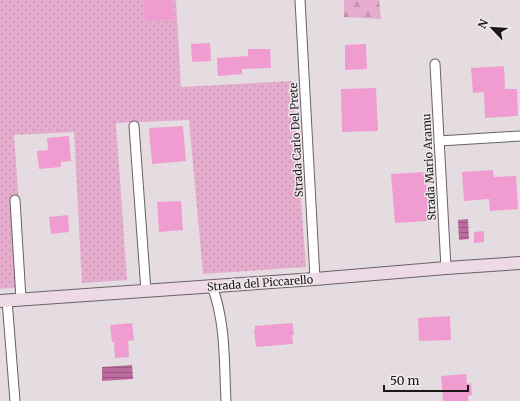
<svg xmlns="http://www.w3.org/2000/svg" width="520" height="401" font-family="Merriweather,serif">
<defs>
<pattern id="grass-dots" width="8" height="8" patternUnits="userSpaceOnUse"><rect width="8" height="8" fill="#e5acce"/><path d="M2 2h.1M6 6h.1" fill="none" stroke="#c493b0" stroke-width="1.8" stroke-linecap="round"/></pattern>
<pattern id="forest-firs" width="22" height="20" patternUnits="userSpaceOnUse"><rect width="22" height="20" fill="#e5acce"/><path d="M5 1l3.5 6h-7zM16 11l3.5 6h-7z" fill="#c493b0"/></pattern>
<pattern id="water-rules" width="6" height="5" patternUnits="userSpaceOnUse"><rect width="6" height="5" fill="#bc6b9e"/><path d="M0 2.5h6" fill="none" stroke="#985780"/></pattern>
</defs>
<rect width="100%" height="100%" fill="#e4dce0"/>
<!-- grass -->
<polygon fill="url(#grass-dots)" points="0,0 176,0 181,87 292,81 306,267 203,274 189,120 116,123 127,280 82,283 74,132 14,135 25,287 0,289"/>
<!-- forest -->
<polygon fill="url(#forest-firs)" points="344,0 379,0 381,19 344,17"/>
<!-- water -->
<g fill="url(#water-rules)">
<polygon points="468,219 469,239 459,240 458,220"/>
<polygon points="132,365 133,379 102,381 102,367"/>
</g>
<!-- building -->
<g fill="#f19cd1">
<polygon points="161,0 172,0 173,19 145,21 144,1"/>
<polygon points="210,43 211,61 192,62 191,44"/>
<polygon points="366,44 367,69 345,70 345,45"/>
<polygon points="248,49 270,49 271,68 242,69 242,74 218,76 217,58 248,56"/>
<polygon points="504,66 505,89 517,89 518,116 485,118 484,92 473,93 471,68"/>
<polygon points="376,88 378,131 342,132 341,89"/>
<polygon points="183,126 186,161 152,164 149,128"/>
<polygon points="69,136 71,161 61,162 61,167 39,169 37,151 48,150 47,138"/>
<polygon points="493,170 494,177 516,176 518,209 490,211 489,199 464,201 462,172"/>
<polygon points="426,172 429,221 395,223 391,174"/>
<polygon points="181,201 183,230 159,232 157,202"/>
<polygon points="68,215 69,232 51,234 49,217"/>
<polygon points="484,231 484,242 474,243 474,232"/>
<polygon points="450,316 451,340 419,341 418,318"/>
<polygon points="132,323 134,340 128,341 129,357 115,358 114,342 112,342 110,325"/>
<polygon points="292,323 293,325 294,335 292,335 293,344 256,347 254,330 255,330 255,326"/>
<polygon points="466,374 467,384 471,383 472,395 468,396 468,401 443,401 441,376"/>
</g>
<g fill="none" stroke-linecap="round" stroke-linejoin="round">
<!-- street casing -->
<g stroke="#696266" stroke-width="11">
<g id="street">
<polyline points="300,0 315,279"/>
<polyline points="435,64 446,268"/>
<polyline points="134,126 146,291"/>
<polyline points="439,141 520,136"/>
<polyline points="15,200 21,299"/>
<path d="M212,286C226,323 224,363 226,401"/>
<polyline points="7,300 15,401"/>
</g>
</g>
<!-- secondary casing -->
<g stroke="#696266" stroke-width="14">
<polyline id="secondary" points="0,301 315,279 446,268 520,263"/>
</g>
<!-- street -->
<use href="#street" stroke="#fff" stroke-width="9"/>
<!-- secondary -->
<use href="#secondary" stroke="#eed9e6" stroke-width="12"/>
</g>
<g text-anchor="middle" stroke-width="3" stroke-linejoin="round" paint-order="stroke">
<!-- street labels -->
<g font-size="11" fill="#1b181a" stroke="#f1e9ed">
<text transform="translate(296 140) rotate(-93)" y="4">Strada Carlo Del Prete</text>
<text transform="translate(429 167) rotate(-93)" y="4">Strada Mario Aramu</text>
<text transform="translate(260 283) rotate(-4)" y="4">Strada del Piccarello</text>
</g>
</g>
<!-- north arrow -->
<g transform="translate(492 28) rotate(295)" stroke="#f1e9ed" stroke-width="3" paint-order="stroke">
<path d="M0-3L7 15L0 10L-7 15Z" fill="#1b181a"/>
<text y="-6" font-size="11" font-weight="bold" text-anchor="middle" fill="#1b181a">N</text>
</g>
<!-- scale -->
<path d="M384 385v6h84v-6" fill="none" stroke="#1b181a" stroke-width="2"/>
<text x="390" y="385" font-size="12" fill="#1b181a" stroke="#f1e9ed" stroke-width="3" paint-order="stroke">50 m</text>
</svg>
